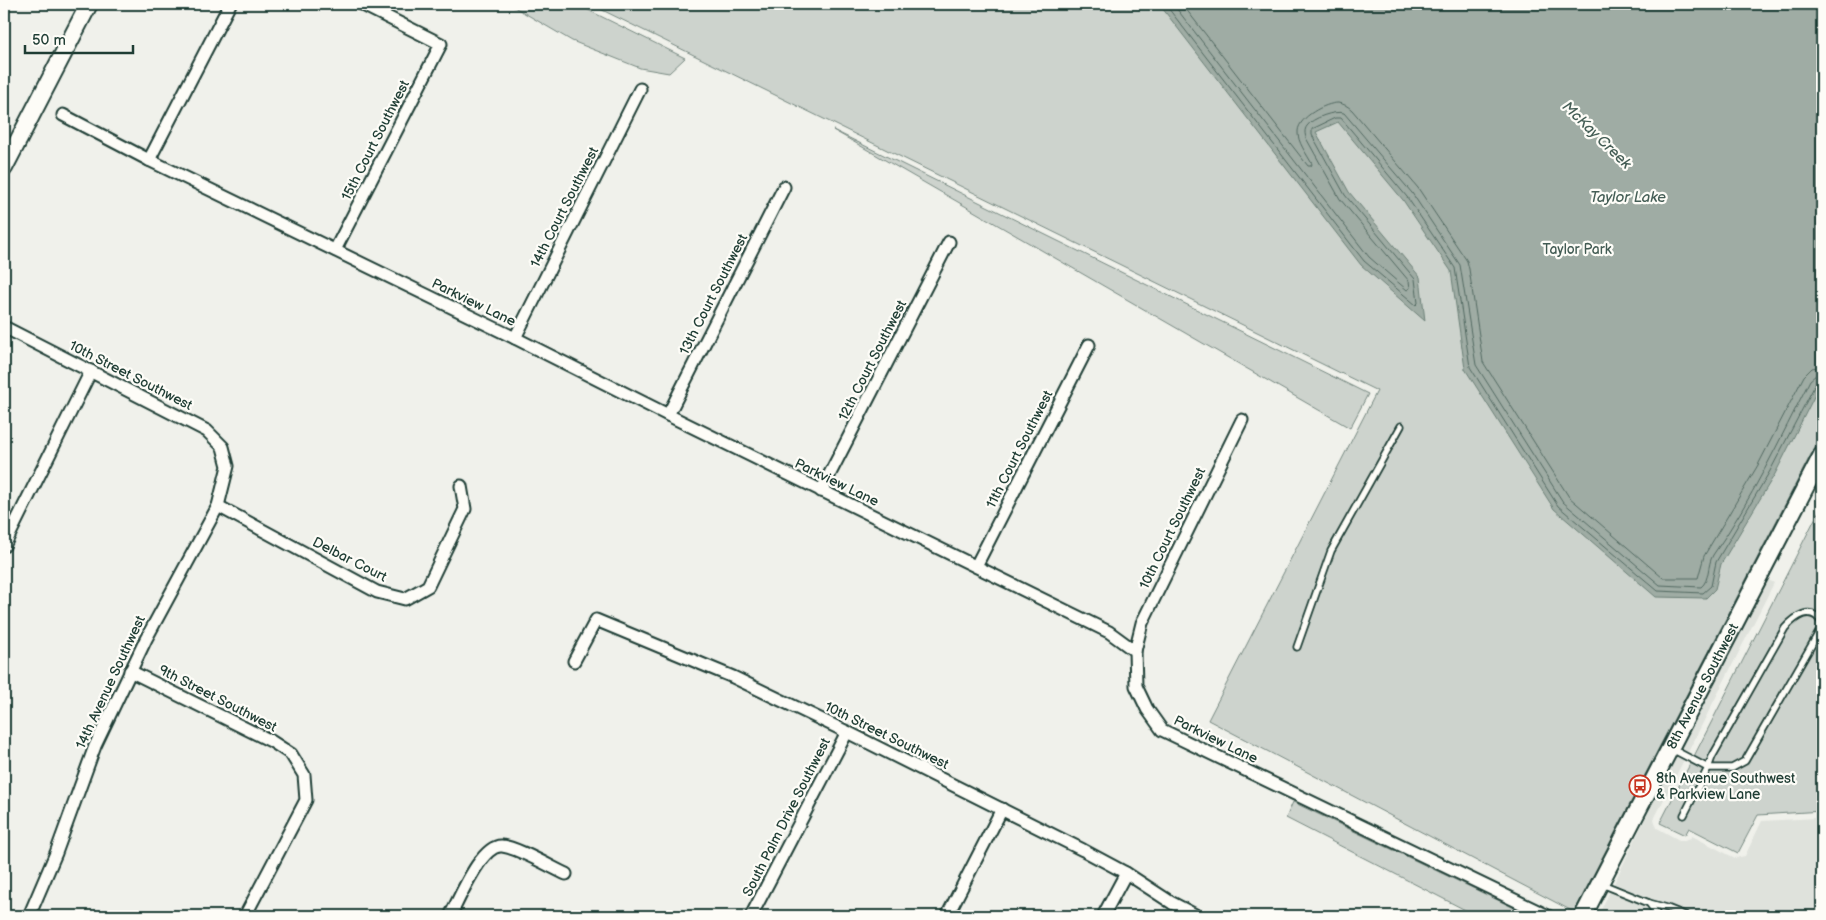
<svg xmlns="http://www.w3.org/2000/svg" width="1826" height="920" font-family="'Balsamiq Sans',sans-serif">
<rect width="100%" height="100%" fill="#f0f1eb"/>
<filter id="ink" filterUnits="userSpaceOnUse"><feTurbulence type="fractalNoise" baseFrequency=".02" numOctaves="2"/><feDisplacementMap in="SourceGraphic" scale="10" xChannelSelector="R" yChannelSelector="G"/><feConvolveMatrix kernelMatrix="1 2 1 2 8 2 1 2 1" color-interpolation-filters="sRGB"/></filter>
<g filter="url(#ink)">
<!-- built -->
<polygon fill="#dfe2dc" points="1767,579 1774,583 1654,819 1657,828 1681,841 1691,838 1692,836 1735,858 1745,856 1762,821 1816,818 1822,820 1822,916 1598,916 1687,733"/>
<!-- green -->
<g fill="#cdd3cd" stroke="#768880">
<polygon points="509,4 576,4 685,58 669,73 640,68 572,41"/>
<polygon points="590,4 1822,4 1822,433 1574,912 1208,720 1377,391"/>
<polygon points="833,130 1368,394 1350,428"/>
<polygon points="1822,505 1822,811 1758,815 1738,853 1689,828 1685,835 1660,823"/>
<polygon points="1293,802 1531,916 1477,916 1286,818"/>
</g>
<!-- water -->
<polygon fill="#9faca4" stroke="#6c8077" points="1159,4 1822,4 1822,381 1775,474 1721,564 1715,589 1706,598 1656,597 1554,509 1465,369 1451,271 1403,200 1338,122 1316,132 1349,192 1420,277 1425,321 1361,265"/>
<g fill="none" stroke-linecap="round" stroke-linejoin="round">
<!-- shore -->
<g stroke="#526961" stroke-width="1">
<polyline points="1165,4 1364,261 1416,305 1418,303 1415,279 1345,195 1312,135 1312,129 1335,118 1341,118 1407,197 1455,268 1470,367 1558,506 1658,591 1703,593 1711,586 1716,562 1770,471 1816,383 1822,380"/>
<path d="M1173,4L1369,257L1407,290L1410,288L1409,281L1340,199L1306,138C1305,134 1304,130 1307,126C1312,118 1335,110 1344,113L1412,193L1460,265L1476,365L1563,502L1660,585L1701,587C1710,580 1707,565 1713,555C1751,501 1780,439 1810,380L1816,375L1822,374"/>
<path d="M1182,4L1308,166H1311L1312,164C1307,154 1297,142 1298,131C1299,117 1325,103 1338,103C1344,104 1348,106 1352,110L1418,188L1467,261L1469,269L1483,362L1569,497L1663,578H1698L1704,556L1758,465L1804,376L1812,368L1822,366"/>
</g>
<!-- lane casing -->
<g stroke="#1f3d34" stroke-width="9">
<g id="lane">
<path d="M1822,623C1811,604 1795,617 1785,628L1712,757L1708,768H1732L1745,761L1822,627"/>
<polyline points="1297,647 1331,551 1401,426"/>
<polyline points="1672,749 1708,768 1684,815"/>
<polyline points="1602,884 1649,903 1667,908 1687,916"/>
<polyline points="1649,903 1658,916"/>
</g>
</g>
<!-- street casing -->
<g stroke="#1f3d34" stroke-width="15">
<g id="street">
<polyline points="63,115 149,160 515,338 668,415 1109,632 1135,651 1136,686 1147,709 1162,730 1548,916"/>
<polyline points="149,160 230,4"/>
<polyline points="335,250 441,44 361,4"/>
<polyline points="4,327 207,431 223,447 228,466 218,506 146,639 95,746 56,853 29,916"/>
<polyline points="515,338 640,89"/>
<polyline points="668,415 784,187"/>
<polyline points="821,491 949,242"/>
<polyline points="218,506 377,592 405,599 428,586 465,509 461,486"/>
<polyline points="4,546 91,371"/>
<polyline points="976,566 1089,345"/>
<polyline points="1135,651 1142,623 1242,420"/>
<polyline points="574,661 596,620 733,677 847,732 1083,850 1126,873 1172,903 1197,916"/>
<polyline points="130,671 271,741 291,754 304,775 306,800 245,916"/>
<path d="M450,916C459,900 481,844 502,846C516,847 551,867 566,874"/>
<polyline points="751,916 847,732"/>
<polyline points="947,916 1002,809"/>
<polyline points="1103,916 1126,873"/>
</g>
</g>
<!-- secondary casing -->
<g stroke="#1f3d34" stroke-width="20">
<g id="secondary">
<polyline points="4,168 89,4"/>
<path id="s1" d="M1583,916L1822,455"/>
</g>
</g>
<!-- lane -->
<use href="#lane" stroke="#fdfcf7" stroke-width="5.5"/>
<!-- street -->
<use href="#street" stroke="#fdfcf7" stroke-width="11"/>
<!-- secondary -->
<use href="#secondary" stroke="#fdfcf7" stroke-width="16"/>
</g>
</g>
<!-- icons -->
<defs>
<g id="bus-ring" transform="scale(1.125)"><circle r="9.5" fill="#fdfcf7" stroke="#c8321e" stroke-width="1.5"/><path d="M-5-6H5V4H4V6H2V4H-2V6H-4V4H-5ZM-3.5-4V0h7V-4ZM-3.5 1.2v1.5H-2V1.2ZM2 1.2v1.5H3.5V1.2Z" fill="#c8321e"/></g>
</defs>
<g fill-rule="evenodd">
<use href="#bus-ring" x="1640" y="786"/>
</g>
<g text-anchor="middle" stroke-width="4.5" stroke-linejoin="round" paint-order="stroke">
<!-- street labels -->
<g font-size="14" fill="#1f3d34" stroke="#fdfcf7">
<text transform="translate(375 140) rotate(-63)" y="5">15th Court Southwest</text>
<text transform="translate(564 207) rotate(-63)" y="5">14th Court Southwest</text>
<text transform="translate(713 294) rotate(-63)" y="5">13th Court Southwest</text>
<text transform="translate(474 302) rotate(26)" y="5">Parkview Lane</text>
<text transform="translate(872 360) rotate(-63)" y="5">12th Court Southwest</text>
<text transform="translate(131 375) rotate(27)" y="5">10th Street Southwest</text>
<text transform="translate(1019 449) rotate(-63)" y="5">11th Court Southwest</text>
<text transform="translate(837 482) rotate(26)" y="5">Parkview Lane</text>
<text transform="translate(1172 528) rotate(-64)" y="5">10th Court Southwest</text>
<text transform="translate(350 559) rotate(27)" y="5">Delbar Court</text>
<text transform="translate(110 682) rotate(-65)" y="5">14th Avenue Southwest</text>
<text dy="5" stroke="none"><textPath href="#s1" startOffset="259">8th Avenue Southwest</textPath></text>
<text transform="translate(218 698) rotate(27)" y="5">9th Street Southwest</text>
<text transform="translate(887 735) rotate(26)" y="5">10th Street Southwest</text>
<text transform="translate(1216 739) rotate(26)" y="5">Parkview Lane</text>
<text transform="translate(786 817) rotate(-63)" y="5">South Palm Drive Southwest</text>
</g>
<!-- park labels -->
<g font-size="14" fill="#425b53" stroke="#fdfcf7">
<text x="1577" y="254">Taylor Park</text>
</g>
<!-- poi labels -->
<g font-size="14" fill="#1f3d34" stroke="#fdfcf7" text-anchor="start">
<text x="1656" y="783">8th Avenue Southwest<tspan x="1656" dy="16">&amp; Parkview Lane</tspan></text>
</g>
<!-- water labels -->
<g font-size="15" font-style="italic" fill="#455e56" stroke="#fdfcf7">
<text transform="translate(1597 135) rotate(44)" y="5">McKay Creek</text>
<text x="1628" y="202">Taylor Lake</text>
</g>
</g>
<!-- margin -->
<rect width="1826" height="920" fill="none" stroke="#fdfcf7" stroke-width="20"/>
<rect x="10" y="10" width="1806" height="900" fill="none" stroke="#1f3d34" stroke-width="2" filter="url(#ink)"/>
<!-- scale -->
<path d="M25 45v8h108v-8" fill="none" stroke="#1f3d34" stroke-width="2.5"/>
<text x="32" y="45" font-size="15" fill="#1f3d34" stroke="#fdfcf7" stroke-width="4" paint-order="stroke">50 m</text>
</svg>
